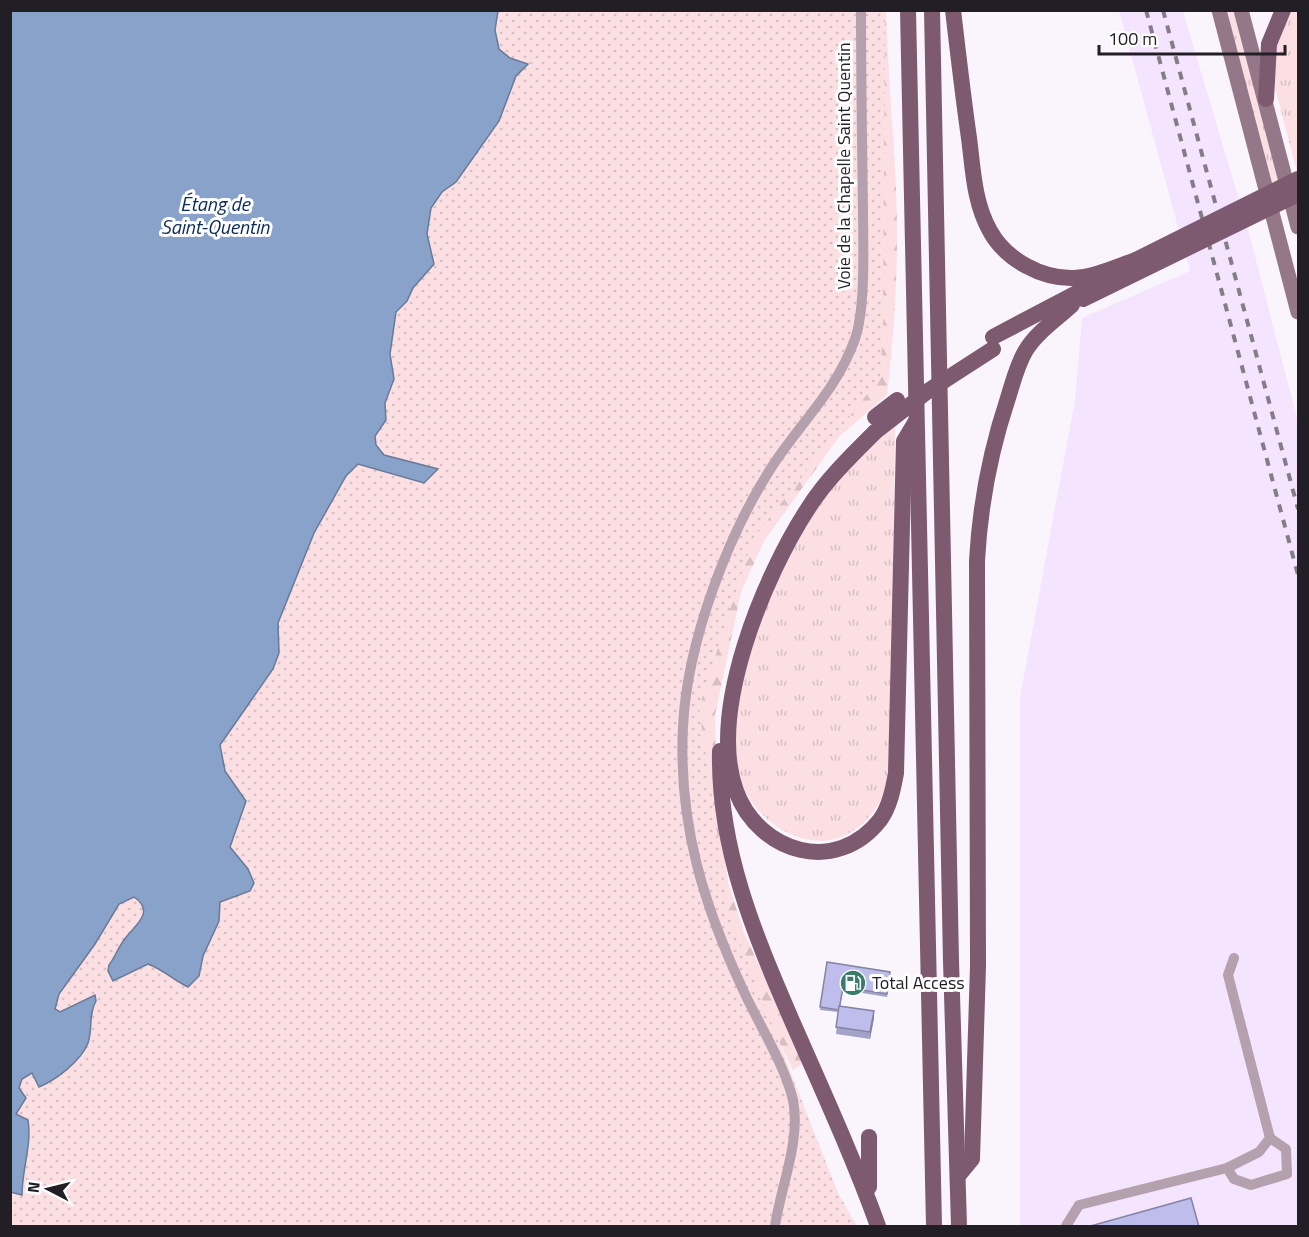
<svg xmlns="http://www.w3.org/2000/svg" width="1309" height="1237" font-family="'Titillium Web',sans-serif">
<defs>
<pattern id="grass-tufts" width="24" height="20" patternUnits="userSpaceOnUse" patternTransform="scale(1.5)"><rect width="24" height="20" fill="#fbdfe2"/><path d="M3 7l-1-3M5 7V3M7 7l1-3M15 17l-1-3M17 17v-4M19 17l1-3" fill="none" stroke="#d7bfc2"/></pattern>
<pattern id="forest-firs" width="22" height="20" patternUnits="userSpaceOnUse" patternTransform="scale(1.5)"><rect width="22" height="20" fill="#fbdfe2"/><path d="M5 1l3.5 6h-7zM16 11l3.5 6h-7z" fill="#d7bfc2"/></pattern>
<pattern id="park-dots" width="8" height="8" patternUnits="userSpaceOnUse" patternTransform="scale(1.5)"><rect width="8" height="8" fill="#fbdfe2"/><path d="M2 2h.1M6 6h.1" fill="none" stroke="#d7bfc2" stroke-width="1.8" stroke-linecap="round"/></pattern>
</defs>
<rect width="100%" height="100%" fill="#faf5fd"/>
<!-- built -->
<polygon fill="#f4e4fe" points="1119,11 1183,11 1250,237 1298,422 1298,1226 1020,1226 1020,697 1075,400 1082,318 1190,271"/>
<!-- grass -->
<g fill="url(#grass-tufts)">
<polygon points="1228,11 1235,11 1279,181 1270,186 1232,35"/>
<polygon points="1290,11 1298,11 1297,172 1273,80 1274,41"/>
<path d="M895,422L891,762C889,773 888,788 882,798C844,870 764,843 738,777C722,735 753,628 769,586C776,569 790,552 800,536C811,517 821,494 835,478C852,457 876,440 895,422Z"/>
</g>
<!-- forest -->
<path fill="url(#forest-firs)" d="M869,11H886C888,70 893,129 896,189C899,257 895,327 887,395L839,437L764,541L741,592L715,715L716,791L728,883L745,935L805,1062L793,1070L716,915L688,739Z"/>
<!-- park -->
<polygon fill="url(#park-dots)" points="10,11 885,11 883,332 880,378 752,540 699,708 729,915 838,1193 857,1226 11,1226"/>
<!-- water -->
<path fill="#88a2c9" stroke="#697a98" stroke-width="1.5" d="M10,11H498L495,30L499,49L510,58L528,64L516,76L499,121L456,182L442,192L431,208L427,234L434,264L413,288L407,301L396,312L390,354L394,379L385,403L386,420L375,436L376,445L384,455L438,469L424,483L358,464L346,476L314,533L278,623L279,653L273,669L220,745L225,771L246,801L230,847L248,869L254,883L250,891L220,902L219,921L203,956L199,976L188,987C173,980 164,970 148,964L113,981L108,971L109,965C115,957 118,948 124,940C135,925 156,912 134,897L119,904L95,944L59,994L55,1009L60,1012L95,995L96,1001C88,1015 93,1028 88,1043C81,1061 56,1080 39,1087L32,1073L22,1079L19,1088L26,1098L16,1114L28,1120C32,1145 22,1169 22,1195L10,1192Z"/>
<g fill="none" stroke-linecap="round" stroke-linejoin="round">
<!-- street -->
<g stroke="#b5a1ad" stroke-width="10">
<polyline points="1227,1168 1234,1179 1251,1185 1287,1174 1286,1149 1270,1138"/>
<path d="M775,1226C781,1186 801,1140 793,1100C785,1066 760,1026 745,994C704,907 678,824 683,727C687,642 728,533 775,462C804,419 837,389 855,339C866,307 863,244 863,210C862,144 861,77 861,10"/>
<polyline points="1066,1226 1079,1205 1227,1168 1259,1152 1270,1138 1228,975 1234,958"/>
</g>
<!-- secondary -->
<g stroke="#947889" stroke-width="15">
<polyline points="1219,10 1298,312"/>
<polyline points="1241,10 1298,227"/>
</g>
<!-- primary -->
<g stroke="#7d5a70" stroke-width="16">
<polyline points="908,10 934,1226"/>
<polyline points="932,10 951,961 959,1226"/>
<path d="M953,10C958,53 963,96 969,138C973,169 974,203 990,231C1006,260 1042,279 1074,278C1095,277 1116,267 1136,260"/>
<polyline points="1266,99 1269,44 1283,10"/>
<polyline points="993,337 1109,276"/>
<path d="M875,432C852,455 827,479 809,507C765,574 707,711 736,791C759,853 836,876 880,820C890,806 893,789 896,773L904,441L916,421"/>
<path d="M720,751C718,848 754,933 792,1021C822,1089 853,1157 878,1226"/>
<path d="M958,1176L972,1159L978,966L977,561C980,504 990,452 1008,398C1013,382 1017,365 1026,350C1037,332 1057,319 1072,305"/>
<polyline points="869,1187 869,1137"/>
</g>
<!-- rail -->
<g stroke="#837e86" stroke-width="4" stroke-dasharray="8 8" stroke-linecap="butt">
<polyline points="1146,10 1298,575"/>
<polyline points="1163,10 1298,509"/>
</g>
<!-- primary-bridge -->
<g stroke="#7d5a70" stroke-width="16">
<polyline points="1136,260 1298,179"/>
<polyline points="1083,299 1298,194"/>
<polyline points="875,417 897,400"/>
<polyline points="875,432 928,391 993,349"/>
</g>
</g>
<!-- wall -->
<polygon fill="#a3a3ca" points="827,962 890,972 887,997 843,990 840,1006 874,1018 870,1039 836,1034 838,1012 820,1010"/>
<!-- shaded-wall -->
<polygon fill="#8584a4" points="874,1011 874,1018 870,1039 870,1032"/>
<!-- building -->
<g fill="#bebdeb" stroke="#8584a4" stroke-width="1.5">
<polygon points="827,962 890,972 887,994 843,987 839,1010 820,1007"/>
<polygon points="839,1006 874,1011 870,1032 836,1027"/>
<polygon points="1191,1198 1199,1227 1087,1227"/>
</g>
<!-- icons -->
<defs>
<g id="fuel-disc" transform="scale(1.35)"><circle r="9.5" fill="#3a7c6c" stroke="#fff"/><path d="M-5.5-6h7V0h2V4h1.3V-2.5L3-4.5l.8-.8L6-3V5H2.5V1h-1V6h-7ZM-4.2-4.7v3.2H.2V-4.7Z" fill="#fff"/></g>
</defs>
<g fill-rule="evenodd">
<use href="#fuel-disc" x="853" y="983"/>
</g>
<g text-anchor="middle" stroke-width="6" stroke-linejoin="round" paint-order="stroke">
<!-- street labels -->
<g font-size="18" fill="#221e25" stroke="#fff">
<text transform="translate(844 166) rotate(-90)" y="6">Voie de la Chapelle Saint Quentin</text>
</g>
<!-- poi labels -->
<g font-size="18" fill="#221e25" stroke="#fff" text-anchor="start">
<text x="872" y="989">Total Access</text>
</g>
<!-- water labels -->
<g font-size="20" font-style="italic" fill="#0a2b5b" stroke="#fff">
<text x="215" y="211">Étang de<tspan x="215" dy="23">Saint-Quentin</tspan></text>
</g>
</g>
<!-- border -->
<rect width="1309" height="1237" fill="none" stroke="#221e25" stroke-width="24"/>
<!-- north arrow -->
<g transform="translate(48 1189) rotate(277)" stroke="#ffffff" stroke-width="4.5" paint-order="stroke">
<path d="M0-4.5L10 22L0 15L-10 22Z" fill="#221e25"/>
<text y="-9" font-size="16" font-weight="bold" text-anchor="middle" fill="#221e25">N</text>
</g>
<!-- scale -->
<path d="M1099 45v9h186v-9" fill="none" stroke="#221e25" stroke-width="3"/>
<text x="1108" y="45" font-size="18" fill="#221e25" stroke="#ffffff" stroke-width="4.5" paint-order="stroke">100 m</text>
</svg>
